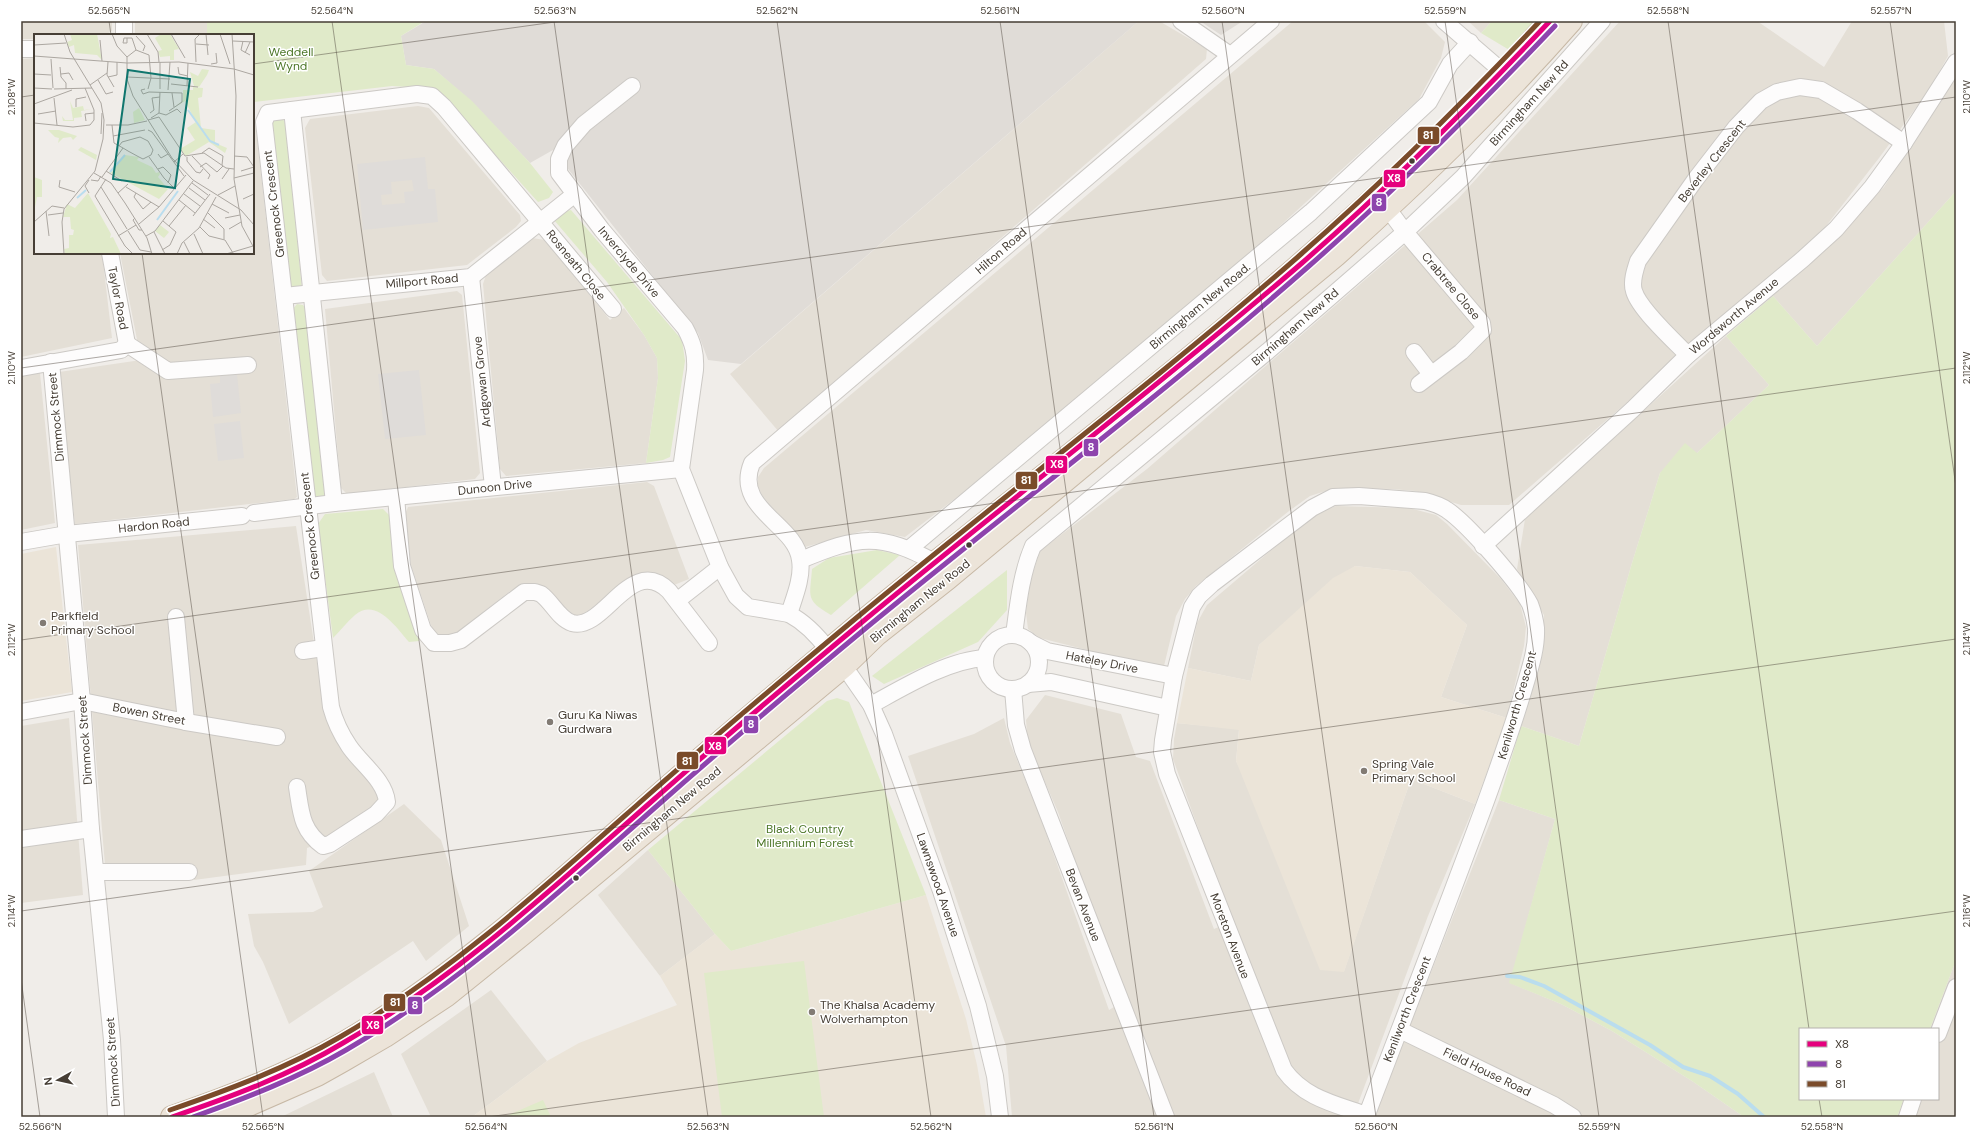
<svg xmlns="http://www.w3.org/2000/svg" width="1977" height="1138" font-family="'DM Sans',sans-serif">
<rect width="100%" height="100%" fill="#f0ede9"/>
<!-- residential -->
<g fill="#e4dfd6">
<polygon points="21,21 112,21 112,31 105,35 35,35 35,39 21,39"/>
<rect x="135" y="21" width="72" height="14"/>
<polygon points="1139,21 1159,21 1207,49 1206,59 779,432 730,374"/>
<polygon points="1293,21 1424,21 1445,42 1441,58 1419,99 1169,327 1016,452 905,537 866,530 805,547 762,495 758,486 758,477 764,468"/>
<polygon points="1468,21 1492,21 1481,33"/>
<polygon points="1620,21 1757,21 1824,67 1852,21 1944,21 1948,56 1929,90 1879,158 1819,235 1509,505 1461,505 1415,491 1392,489 1335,488 1310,496 1289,511 1196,586 1185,599 1176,616 1164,666 1099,653 1040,638 1028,629 1026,613 1030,582 1040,551 1147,469 1457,200"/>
<polygon points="35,58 35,253 102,253 112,338 21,357 21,59"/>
<polygon points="1956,76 1956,191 1817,346 1773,296 1884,187"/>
<polygon points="253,102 297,497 294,499 75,524 59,372 141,360 120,253 253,253"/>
<polygon points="418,106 429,108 520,215 521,221 516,227 467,265 327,281 322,275 305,128 310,119"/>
<polygon points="532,238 545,240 610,320 624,308 644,335 657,358 658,378 646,463 506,476 500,469 483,284 486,275"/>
<polygon points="457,291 462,295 480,473 475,479 347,494 341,488 325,309"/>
<polygon points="1726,336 1769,385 1697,453 1660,473 1632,563 1579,746 1521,726 1543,652 1544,615 1517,569 1525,519"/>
<polygon points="40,373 55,523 21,530 21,376"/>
<polygon points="647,482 654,486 689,579 674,585 661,576 643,572 627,580 584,614 575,616 553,596 525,585 509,592 455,634 447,637 438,634 433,631 411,565 404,517 408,507"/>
<polygon points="1336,506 1409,508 1436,515 1447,524 1501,579 1520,604 1526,627 1524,646 1507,718 1441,697 1467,625 1410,572 1355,566 1259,645 1251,681 1188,668 1197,623 1207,605 1302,524 1318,513"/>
<polygon points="296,526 324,708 383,799 328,840 307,848 306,865 194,880 193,865 105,865 78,545"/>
<polygon points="1045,695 1121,714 1136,757 1150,761 1214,929 1232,921 1173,759 1174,739 1177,723 1239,729 1236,761 1344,971 1411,779 1475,804 1428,916 1353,1117 1012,1117 1006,1046 908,756 974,734 1004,718 1010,743 1041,819 1109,1010 1124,1001 1058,812 1028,743 1026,720"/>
<polygon points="69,718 83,895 21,903 21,726"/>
<polygon points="1499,800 1555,819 1510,983 1561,1004 1612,1031 1692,1081 1744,1117 1374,1117"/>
<polygon points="404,804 441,840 469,926 426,961 413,941 289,1024 263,962 254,946 248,914 313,912 323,907 309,871"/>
<polygon points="648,850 715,934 660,976 598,895"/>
<polygon points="1956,960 1956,1117 1897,1117 1904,1099 1938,1099 1938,1029 1930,1029"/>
<polygon points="491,990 547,1061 472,1117 431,1117 401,1054"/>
<polygon points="374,1072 393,1117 281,1117"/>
</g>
<!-- industrial -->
<g fill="#e0dcd7">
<polygon points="426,21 1139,21 741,364 708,360 698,333 553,150 530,163 472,102 434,69 406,65 401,36"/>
<polygon points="1200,21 1243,21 1221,35"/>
</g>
<!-- education -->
<g fill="#ebe4d8">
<polygon points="56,547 72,692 21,701 21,554"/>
<polygon points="1355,566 1410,572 1467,625 1441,697 1507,718 1475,804 1411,779 1344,972 1320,970 1236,761 1239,730 1177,723 1188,668 1251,681 1259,645 1333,578"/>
<polygon points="926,895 966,1019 977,1065 986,1117 472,1117 547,1061 579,1043 677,1005 660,976 715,934 731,951"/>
</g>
<!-- green -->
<g fill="#e0eac9">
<polygon points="207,21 425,21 401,36 406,65 434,69 472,101 530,163 553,192 549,198 538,202 438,91 426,88 392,86 253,102 253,35 207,35"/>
<polygon points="1492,21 1538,21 1511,51 1481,33"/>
<polygon points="283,119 287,127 302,290 290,291 272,121"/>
<polygon points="1956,191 1956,960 1930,1029 1800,1029 1800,1099 1904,1099 1897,1117 1744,1117 1692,1081 1612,1031 1561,1004 1509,983 1510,978 1507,977 1507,974 1512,973 1555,819 1499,800 1521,726 1579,746 1632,563 1660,473 1685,443 1697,453 1769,385 1726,336 1773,296 1817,346"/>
<polygon points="571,210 682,340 685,361 670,457 663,460 646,463 658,378 657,358 644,335 607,282 554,220 564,212"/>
<polygon points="297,304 303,305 306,310 325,496 319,499 312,497 293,309"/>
<path d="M383,509L391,517L395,570L419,641L409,642C396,627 376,597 355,615C347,622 340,631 333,638L318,524L325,514Z"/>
<path d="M877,550L900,555L831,615C805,600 810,597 812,569L829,558Z"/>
<polygon points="1007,570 1007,610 978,642 884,684 872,676"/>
<polygon points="837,698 849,702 926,895 731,951 715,934 648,850 827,701"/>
<polygon points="804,961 824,1117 722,1117 704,973"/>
<polygon points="543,1100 551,1117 504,1117"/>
</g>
<!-- parking -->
<g fill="#dfdcd9" fill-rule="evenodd">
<path d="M425,157L428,189H435L438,222L363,230L357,164ZM412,180L414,191L404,192L405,203L382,205L381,195L392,194L391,182Z"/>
<polygon points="419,370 426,435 385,439 378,374"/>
<polygon points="237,374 241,413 213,417 210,384 220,383 220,376"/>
<polygon points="240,421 244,458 218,461 214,424"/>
</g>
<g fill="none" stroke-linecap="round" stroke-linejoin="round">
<!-- stream -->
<polyline stroke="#baddee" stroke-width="4" points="1507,976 1520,977 1544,986 1650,1045 1683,1067 1710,1076 1738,1094 1764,1117"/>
<!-- minor casing -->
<g stroke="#ccc9c5" stroke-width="18">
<g id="minor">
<polyline points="124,21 124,35"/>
<polyline points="1181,21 1230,55"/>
<polyline points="1444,21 1511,79"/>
<polyline points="21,49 35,49"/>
<path d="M632,86L584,124L565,146L559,159V173L602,230L685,328C693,343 696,353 695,370L681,469L720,567L736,596L748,607L789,614"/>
<polyline points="292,110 334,503"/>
<polyline points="1388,209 1405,232 1482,323 1483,330 1461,352 1419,384"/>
<polyline points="110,253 127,344"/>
<polyline points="471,277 493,487"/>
<polyline points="284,296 471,277 575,194"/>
<polyline points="127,344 168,371 248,365"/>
<polyline points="1414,352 1431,374"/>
<path d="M1688,355C1674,341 1639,309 1634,291C1631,282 1635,270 1638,261L1695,180L1736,127L1761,101L1777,92L1800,87L1821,90L1857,111L1904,143"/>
<polyline points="51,362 82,701 91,829 112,1040 116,1117"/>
<polyline points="21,368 121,350 127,344"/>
<path d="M396,497L402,566L423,630L434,643H450L461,640L524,592H535L541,594C552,602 559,619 572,623C604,632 631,553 669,591L709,643"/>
<polyline points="254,513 334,503 681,469"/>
<polyline points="21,542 67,534 242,516"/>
<polyline points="1483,546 1633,409 1688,355 1803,259 1836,229 1872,187 1904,143 1956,62"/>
<polyline points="909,549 1311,212 1429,102 1450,64 1470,42"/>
<path d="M801,560C858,536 880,532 936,563"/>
<polyline points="678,600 720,567"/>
<polyline points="176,617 186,722"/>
<path d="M1014,635C1018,605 1021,574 1033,546L1268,351L1405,232L1463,177L1602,21"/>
<circle cx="1012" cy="662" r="27"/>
<polyline points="1031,643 1047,651 1174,676"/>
<polyline points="303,651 323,648"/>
<path d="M829,651C818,636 806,623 789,614C794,598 803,577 800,560C796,524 733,509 752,463L1271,21"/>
<polyline points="844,666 871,705 884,734 941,891 978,1006 995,1076 1000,1117"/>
<polyline points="1028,684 1051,682 1168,708"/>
<polyline points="1013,689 1016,725 1023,750 1166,1117"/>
<path d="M871,705C904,687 948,660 985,658"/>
<polyline points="21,712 82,701 186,722 277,737"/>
<path d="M297,787C301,812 301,830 323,846L330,844L376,814L387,802C385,780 361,764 349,746C341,734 335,722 331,707L264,122L268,113L417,94L432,96L444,107L613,309"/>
<polyline points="21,839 91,829"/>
<polyline points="96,872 189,872"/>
<polyline points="1400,1030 1554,1105 1573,1117"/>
<polyline points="1938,1034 1956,987"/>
<path d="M1366,1117C1406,1012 1447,907 1486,801C1499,765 1512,729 1523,692C1529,671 1537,650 1536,628C1535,619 1533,612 1530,604C1518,582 1468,524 1447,510C1440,505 1433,503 1425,501L1359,496L1333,497L1312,508L1212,584L1199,596L1192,607L1174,676L1163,740L1162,752L1167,774L1284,1070C1304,1098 1335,1104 1366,1115"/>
<polyline points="1907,1117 1913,1099"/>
</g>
</g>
<!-- highway casing -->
<g stroke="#c7b8a5" stroke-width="24">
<g id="highway">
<path d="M172,1117C231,1097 290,1074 344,1043C456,977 554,888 651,802C720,741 791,682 861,623C1097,429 1346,249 1550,21"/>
<path d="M221,1117L317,1075L342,1061L385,1036L447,995L525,932L844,666L877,634L948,578L1336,255C1419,181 1498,104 1571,21"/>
</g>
</g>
<!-- minor -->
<use href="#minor" stroke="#fdfcfc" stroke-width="16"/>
<!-- highway -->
<use href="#highway" stroke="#ece4d9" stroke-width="22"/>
<!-- bus-1 casing -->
<g stroke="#fff" stroke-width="8">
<path id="bus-1" d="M172,1117C231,1097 290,1075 343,1043C456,978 553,888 651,802C720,741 790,682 861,623C1007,502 1158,387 1302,263C1389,187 1471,105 1550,21"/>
</g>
<!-- bus-2 casing -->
<g stroke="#fff" stroke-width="8">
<path id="bus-2" d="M193,1117C246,1098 298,1078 346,1050C461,983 559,892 658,805C726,745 796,686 866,628C1013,507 1166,392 1309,266C1396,190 1476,109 1555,26"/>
</g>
<!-- bus-3 casing -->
<g stroke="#fff" stroke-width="8">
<path id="bus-3" d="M170,1110C228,1090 287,1068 340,1037C452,972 549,883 646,797C714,737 784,678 855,619C1002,497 1155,382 1300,255C1384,181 1463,103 1540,21"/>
</g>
<!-- bus-1 -->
<use href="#bus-1" stroke="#e5007d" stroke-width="5"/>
<!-- bus-2 -->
<use href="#bus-2" stroke="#8e44ad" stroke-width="5"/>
<!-- bus-3 -->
<use href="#bus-3" stroke="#7a4b2a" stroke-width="5"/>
</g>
<!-- ticks -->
<path fill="none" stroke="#463e35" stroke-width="1" stroke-opacity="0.45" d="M109,21L111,35M332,21L486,1117M554,21L708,1117M777,21L931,1117M1000,21L1154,1117M1222,21L1376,1117M1445,21L1599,1117M1668,21L1809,1029M1890,21L1956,487M253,64L562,21M21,97L35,95M142,253L263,1117M21,368L1956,97M21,640L1956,368M21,911L1956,639M21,979L40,1117M1819,1099L1822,1117M488,1117L1956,911"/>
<!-- markers -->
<g fill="#463e35" stroke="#fff" stroke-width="1.5">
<circle cx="1412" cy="161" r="3.5"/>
<circle cx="969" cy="545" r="3.5"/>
<circle cx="576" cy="878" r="3.5"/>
</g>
<g fill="#827b74" stroke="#fff" stroke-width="1.5">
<circle cx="43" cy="623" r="4"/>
<circle cx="550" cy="722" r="4"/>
<circle cx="1364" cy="771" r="4"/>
<circle cx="812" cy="1012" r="4"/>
</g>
<g text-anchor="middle" stroke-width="3" stroke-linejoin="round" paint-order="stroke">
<!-- park labels -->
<g font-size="12" fill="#4d7729" stroke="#fff">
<text x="291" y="56">Weddell<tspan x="291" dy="14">Wynd</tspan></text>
<text x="805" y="833">Black Country<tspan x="805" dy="14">Millennium Forest</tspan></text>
</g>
<!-- street labels -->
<g font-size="12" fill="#463e35" stroke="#fff">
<text transform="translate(1529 103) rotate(-48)" y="4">Birmingham New Rd</text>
<text transform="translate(1712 161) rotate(-52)" y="4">Beverley Crescent</text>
<text transform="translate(274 204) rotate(-97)" y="4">Greenock Crescent</text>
<text transform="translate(1001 251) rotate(-41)" y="4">Hilton Road</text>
<text transform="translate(629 262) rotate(50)" y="4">Inverclyde Drive</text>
<text transform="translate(576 265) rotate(51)" y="4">Rosneath Close</text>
<text transform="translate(422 281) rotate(-5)" y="4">Millport Road</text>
<text transform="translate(1451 286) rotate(50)" y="4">Crabtree Close</text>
<text transform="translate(118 298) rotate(79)" y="4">Taylor Road</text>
<text transform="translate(1200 306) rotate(-40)" y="4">Birmingham New Road.</text>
<text transform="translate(1734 316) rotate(-40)" y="4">Wordsworth Avenue</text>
<text transform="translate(1295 327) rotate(-41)" y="4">Birmingham New Rd</text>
<text transform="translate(482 382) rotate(-96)" y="4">Ardgowan Grove</text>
<text transform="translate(56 417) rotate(-95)" y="4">Dimmock Street</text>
<text transform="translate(495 487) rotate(-6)" y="4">Dunoon Drive</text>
<text transform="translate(154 525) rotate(-6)" y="4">Hardon Road</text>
<text transform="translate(310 526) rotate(-96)" y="4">Greenock Crescent</text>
<text transform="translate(920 601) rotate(-39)" y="4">Birmingham New Road</text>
<text transform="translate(1102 662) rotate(11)" y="4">Hateley Drive</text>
<text transform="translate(1517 705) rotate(-74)" y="4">Kenilworth Crescent</text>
<text transform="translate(149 714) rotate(11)" y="4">Bowen Street</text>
<text transform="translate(85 740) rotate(-94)" y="4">Dimmock Street</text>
<text transform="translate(672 809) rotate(-40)" y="4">Birmingham New Road</text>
<text transform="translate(938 885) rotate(71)" y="4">Lawnswood Avenue</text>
<text transform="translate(1083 905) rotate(69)" y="4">Bevan Avenue</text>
<text transform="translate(1230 936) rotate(69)" y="4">Moreton Avenue</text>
<text transform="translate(1407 1009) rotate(-69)" y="4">Kenilworth Crescent</text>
<text transform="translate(113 1062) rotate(-94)" y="4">Dimmock Street</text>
<text transform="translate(1487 1072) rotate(26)" y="4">Field House Road</text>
</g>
<!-- poi labels -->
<g font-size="12" fill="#463e35" stroke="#fff" text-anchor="start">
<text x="51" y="620">Parkfield<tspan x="51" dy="14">Primary School</tspan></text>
<text x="558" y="719">Guru Ka Niwas<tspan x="558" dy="14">Gurdwara</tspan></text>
<text x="1372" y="768">Spring Vale<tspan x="1372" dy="14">Primary School</tspan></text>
<text x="820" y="1009">The Khalsa Academy<tspan x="820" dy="14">Wolverhampton</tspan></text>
</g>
</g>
<!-- overview -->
<g transform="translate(34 34)">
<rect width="220" height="220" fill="#f0ede9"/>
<path d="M36,0H63L68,26L63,21L41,19L40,11L35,13L33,8L38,6ZM127,0H136L145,15L140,16V26H136V22L126,23L124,17L128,16L121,4ZM168,35L175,36L173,41L165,53L160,52L156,38L164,42ZM159,53L169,54L168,63L164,64L167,94L181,96V109L193,114L191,119L175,108L152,122L146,115L161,106L153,94L162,88L151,67L141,73L149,66V56H159ZM36,67L39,74L49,72L50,76L58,75L47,77L48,83L40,84V87H29L28,82L31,86H39ZM105,74L111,86L100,89L99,78ZM14,96H25L43,102L39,106L37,103L29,104L24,109L25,104L21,103ZM47,113L63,121L62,126L44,116ZM91,121L105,123L103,126L118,133L122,139L125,138L126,140L124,143L134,155L125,165L75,138ZM0,143L8,146V163H3L0,178ZM54,159L77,200L76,204L79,203L87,220H31L30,215L35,214V201H39L40,196L37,195L36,183H29L33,170L41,174ZM126,191L135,198L130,204L121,197Z" fill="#e0eac9"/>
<path fill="none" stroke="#baddee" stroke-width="2" d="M154,76L176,107L185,111M76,138L91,121M43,164L52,156M123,186L144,157"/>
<path fill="none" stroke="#aca7a1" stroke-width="1" d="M30,0L36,18L67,69L70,86L69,105L61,137L30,175L28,188L30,220M78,0L83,12L93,23V45L99,62L138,124L159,146L207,176L220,191M113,0L124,18L125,28M137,0L151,24M172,0L174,21M186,0L196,30M198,0L202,62L200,145L208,192L220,214M102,2L111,12L109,17M93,4V9H89L90,4H98L102,16M66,6L68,27M199,7L220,8M209,7L207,16L216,21M162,10L175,11M0,11L32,9M211,19L216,8M0,22L93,29L145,28L200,35L220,41M93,23L102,16L115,21L117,44L114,55M17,25L19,54M74,28L73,41L80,53M126,28V55M162,28L161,5L166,0M177,30L183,29L182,19M26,33L27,43L32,49V55M144,33L145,40L154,42M0,40L17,41M27,40L35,39L39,46M74,43L83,41V28M93,43L136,45M64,46L72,60L79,58M137,50L164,53M56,51L73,39M153,52L154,29M0,54L18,55M51,54L60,76V86M20,55L58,54M111,55L107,56L109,60L115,58L148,59V68L135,77M134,56L136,28M138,59L140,73M20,64L23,91M0,70L38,56M42,73V65L52,63M116,79L120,76L118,64L126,63M125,79L126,58M4,80L22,77M117,84L125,79L132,81L143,75L147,79M114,86L125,83L151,122L170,119L192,134L200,135M52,87L51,80L60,79M0,89L39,93L56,91L60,86M72,91H94L113,87M78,91L80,109L89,114L94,117L105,123L109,125L117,121L119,116L114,107L106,103L88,108L85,112M114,96L118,98L150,142M67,100L68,79M79,102L111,96M168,119L175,114L189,122L188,131M124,120L127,124L134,120M158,122L176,141L174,145M200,122L213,123L220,133M115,123L130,144L140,154M153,123V127L162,138L166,139L169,135M140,128L149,120M166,133L172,129L183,138L189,132M124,135L129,133L137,141L134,149M72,137L88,147M207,137L220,133M60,139L77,149L91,169L113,204L118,220M68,143L89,114M200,144L220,139M72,145L61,162L91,212L99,220M188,145L195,135M26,146L25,153L41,158M57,146L64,147L67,142M158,149L174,161M67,153L93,195M92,153L125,173M155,154L171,166M55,159L51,152L55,146M84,159L94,150M102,159L100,163L109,175L117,168M150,160L166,172M184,161L201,152M209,165L220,160M145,166L161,179M178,170L195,179M12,177L15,202M173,178L190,195V205M14,181L29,179M159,182L176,160M101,184L99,186L105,196H108M191,184L206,181M169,185L181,194M0,188L18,172L30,174M105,190L125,173L152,141M135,192L152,171M166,193L175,202L191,206L199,219M195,195L207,188M94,197L106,216L117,218M120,198L131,220M160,200L169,220M84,202L102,191M112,202L121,197L159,147M150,208L156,220M128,216L136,211L142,198L129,187M143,220L148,209L165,194L182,163M192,220L219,212"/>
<path fill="#0f766e" fill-opacity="0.15" stroke="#0f766e" stroke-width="2" d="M94,36L156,45L141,154L79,145Z"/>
<rect width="220" height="220" fill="none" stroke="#463e35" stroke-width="2"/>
</g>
<g stroke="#fff" stroke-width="1.5">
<rect x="1417" y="126" width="23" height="19" rx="4" fill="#7a4b2a"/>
<rect x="1383" y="169" width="23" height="19" rx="4" fill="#e5007d"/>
<rect x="1371" y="193" width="16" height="19" rx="4" fill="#8e44ad"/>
<rect x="1083" y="438" width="16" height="19" rx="4" fill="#8e44ad"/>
<rect x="1045" y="455" width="23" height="19" rx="4" fill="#e5007d"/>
<rect x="1015" y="471" width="23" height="19" rx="4" fill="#7a4b2a"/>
<rect x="743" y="715" width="16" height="19" rx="4" fill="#8e44ad"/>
<rect x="704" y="736" width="23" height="19" rx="4" fill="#e5007d"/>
<rect x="676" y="751" width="23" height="19" rx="4" fill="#7a4b2a"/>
<rect x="383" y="993" width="23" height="19" rx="4" fill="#7a4b2a"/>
<rect x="407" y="996" width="16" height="19" rx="4" fill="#8e44ad"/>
<rect x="361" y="1015" width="23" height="20" rx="4" fill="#e5007d"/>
</g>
<g font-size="11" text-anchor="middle" font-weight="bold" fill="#fff">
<text x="1428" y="139">81</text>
<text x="1394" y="182">X8</text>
<text x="1379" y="206">8</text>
<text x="1091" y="451">8</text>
<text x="1057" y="468">X8</text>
<text x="1026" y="484">81</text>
<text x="751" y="728">8</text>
<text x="715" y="750">X8</text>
<text x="687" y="765">81</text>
<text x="395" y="1006">81</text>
<text x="415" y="1009">8</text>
<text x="373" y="1029">X8</text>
</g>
<!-- border -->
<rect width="1977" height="1138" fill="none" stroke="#ffffff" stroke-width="44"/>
<!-- legend -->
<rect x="1799" y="1028" width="140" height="72" fill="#ffffff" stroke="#b5b2ae"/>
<rect x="1807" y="1041" width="20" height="6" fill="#e5007d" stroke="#b5b2ae"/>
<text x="1835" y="1048" font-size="12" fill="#463e35">X8</text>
<rect x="1807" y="1061" width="20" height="6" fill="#8e44ad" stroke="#b5b2ae"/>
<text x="1835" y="1068" font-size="12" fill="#463e35">8</text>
<rect x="1807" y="1081" width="20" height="6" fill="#7a4b2a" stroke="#b5b2ae"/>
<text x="1835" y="1088" font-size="12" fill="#463e35">81</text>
<!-- north arrow -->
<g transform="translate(58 1080) rotate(262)" stroke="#ffffff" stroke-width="3" paint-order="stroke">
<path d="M0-3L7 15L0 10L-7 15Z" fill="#463e35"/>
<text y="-6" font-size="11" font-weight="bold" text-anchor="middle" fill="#463e35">N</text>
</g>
<rect x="22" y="22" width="1933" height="1094" fill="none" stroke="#463e35" stroke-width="1.5"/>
<g font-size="10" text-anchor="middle" fill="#463e35">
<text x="109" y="14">52.565°N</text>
<text x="332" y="14">52.564°N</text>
<text x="555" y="14">52.563°N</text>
<text x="777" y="14">52.562°N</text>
<text x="1000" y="14">52.561°N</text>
<text x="1223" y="14">52.560°N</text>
<text x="1445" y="14">52.559°N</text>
<text x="1668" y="14">52.558°N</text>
<text x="1891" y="14">52.557°N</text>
<text transform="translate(1966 97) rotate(-90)" y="4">2.110°W</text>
<text transform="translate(11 97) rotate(-90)" y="4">2.108°W</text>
<text transform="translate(1966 368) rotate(-90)" y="4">2.112°W</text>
<text transform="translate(11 368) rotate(-90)" y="4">2.110°W</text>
<text transform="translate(1966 639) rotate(-90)" y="4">2.114°W</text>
<text transform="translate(11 640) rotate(-90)" y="4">2.112°W</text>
<text transform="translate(1966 911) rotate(-90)" y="4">2.116°W</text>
<text transform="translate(11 911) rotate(-90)" y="4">2.114°W</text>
<text x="40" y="1130">52.566°N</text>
<text x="263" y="1130">52.565°N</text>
<text x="486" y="1130">52.564°N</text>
<text x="708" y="1130">52.563°N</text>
<text x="931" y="1130">52.562°N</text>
<text x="1154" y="1130">52.561°N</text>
<text x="1376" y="1130">52.560°N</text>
<text x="1599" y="1130">52.559°N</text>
<text x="1822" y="1130">52.558°N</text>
</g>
</svg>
